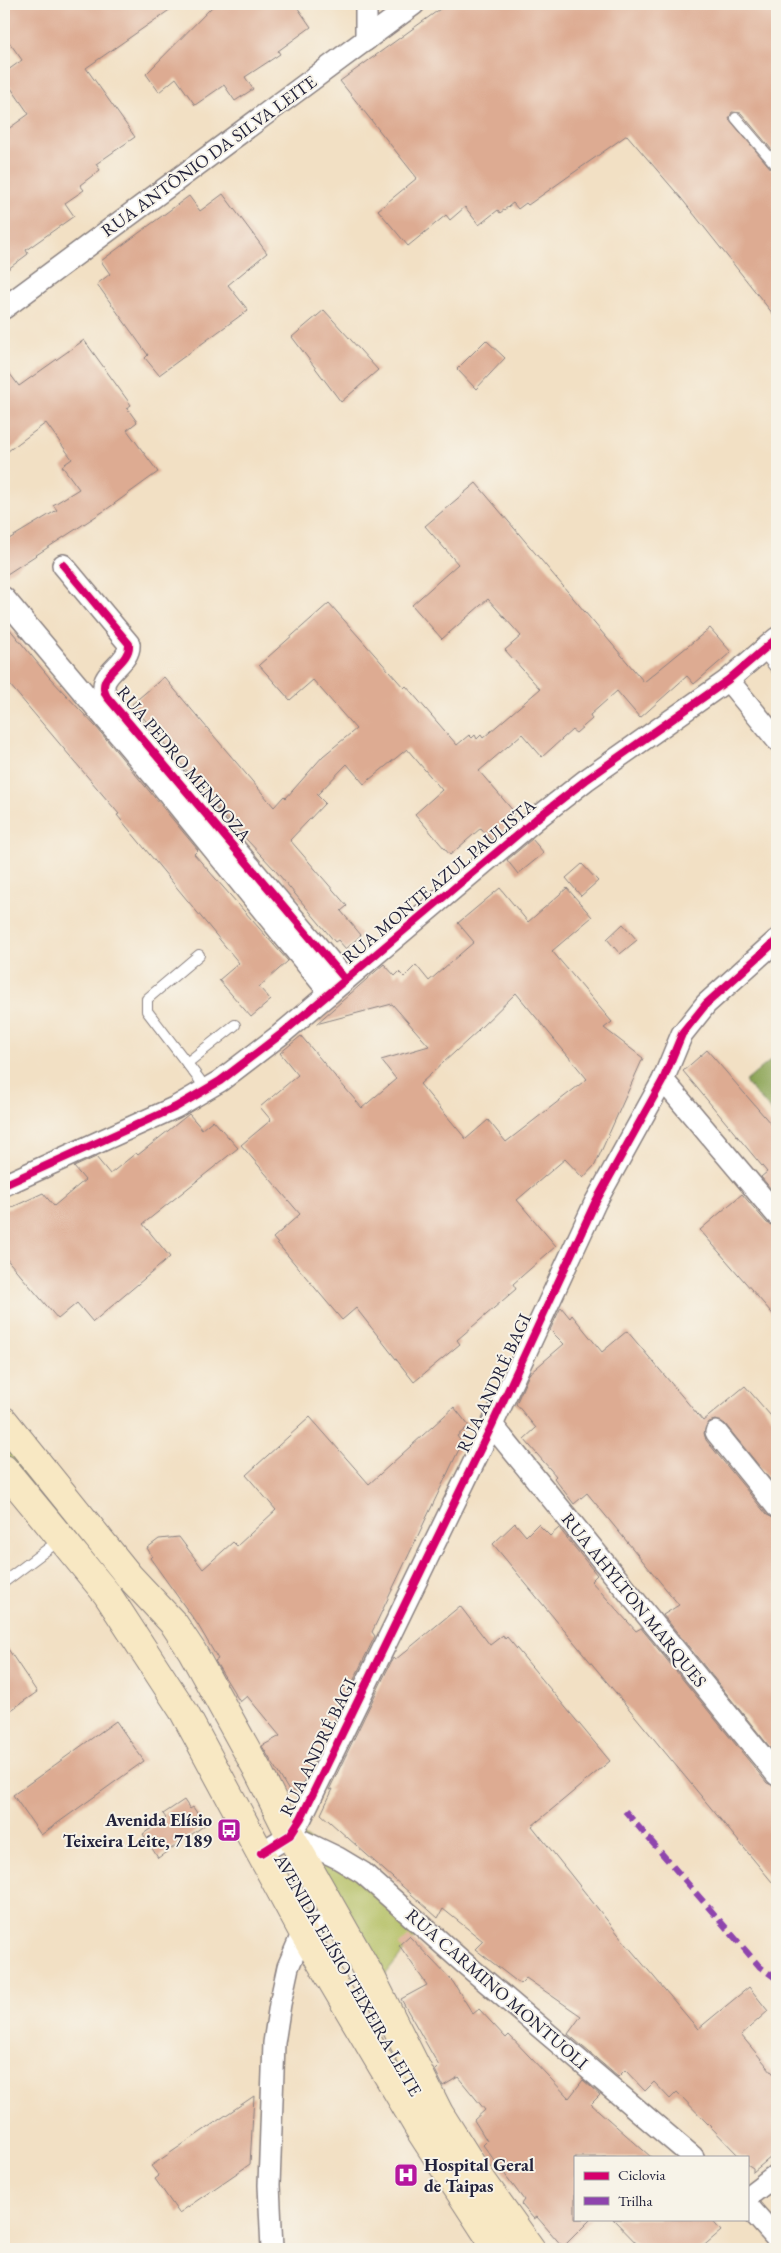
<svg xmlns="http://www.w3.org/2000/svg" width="781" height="2253" font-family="'EB Garamond',serif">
<rect width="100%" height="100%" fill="#f7f3e8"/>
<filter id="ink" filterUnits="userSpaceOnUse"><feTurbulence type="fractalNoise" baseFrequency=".02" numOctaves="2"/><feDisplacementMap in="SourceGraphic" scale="10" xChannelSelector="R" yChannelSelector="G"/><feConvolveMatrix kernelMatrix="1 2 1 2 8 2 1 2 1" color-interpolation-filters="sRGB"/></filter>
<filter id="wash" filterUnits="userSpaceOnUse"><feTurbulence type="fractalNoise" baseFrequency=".0096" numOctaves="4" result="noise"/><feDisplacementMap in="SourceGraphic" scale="20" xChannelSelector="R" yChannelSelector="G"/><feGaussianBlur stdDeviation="1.12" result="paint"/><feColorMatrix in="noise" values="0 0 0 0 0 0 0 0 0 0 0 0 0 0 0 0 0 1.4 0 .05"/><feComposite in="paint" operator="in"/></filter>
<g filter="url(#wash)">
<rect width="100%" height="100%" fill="#f2e0c4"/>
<!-- green -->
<g fill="#b1bd5f" stroke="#6a704d">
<polygon points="4,1438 110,1567 102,1572 4,1452"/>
<polygon points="291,1826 424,1926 374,1989"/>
</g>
<!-- forest -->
<polygon fill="#8ca456" stroke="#576348" points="777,1055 777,1117 745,1082"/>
<g id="blocks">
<!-- building -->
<g fill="#ddab92" fill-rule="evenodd">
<polygon points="4,4 178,4 86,68 135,137 96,164 100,170 80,185 84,190 65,203 74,216 26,250 28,254 4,272 4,132 29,114 4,78 4,73 22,60 4,35"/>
<polygon points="215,4 295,4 311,27 278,51 280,54 245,77 253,89 235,101 224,85 195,105 176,78 159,92 146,74"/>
<polygon points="447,4 777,4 777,156 741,113 732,112 729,119 772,170 777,173 777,319 681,198 627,135 528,205 526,203 518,209 513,203 500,213 498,210 479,225 465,207 450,220 446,215 408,246 378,210 417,178 340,81"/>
<polygon points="223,194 267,253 228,285 248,310 159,375 145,358 148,355 97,284 110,274 101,261 189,196 200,211"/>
<polygon points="324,310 378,370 341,402 292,337"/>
<polygon points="84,340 131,405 127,408 137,422 127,430 158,472 107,509 4,576 4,542 57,510 53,505 79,489 62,466 72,459 46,423 4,454 4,366 19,386"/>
<polygon points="486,340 505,358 476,389 457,369"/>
<polygon points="476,483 644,682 710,628 731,652 694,684 687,676 640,718 617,691 590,715 592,719 576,733 572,730 542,757 522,734 479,771 515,813 511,815 515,820 491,840 481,828 450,855 415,814 442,790 407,749 364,784 347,764 317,795 325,803 290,840 347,906 341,911 361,935 346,949 338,940 335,942 275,870 220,811 132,704 164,677 274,807 284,796 286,798 323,756 356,729 313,680 290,700 259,665 329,603 404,688 406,686 457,745 469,735 472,738 475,735 477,739 481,735 483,738 540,689 505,650 521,636 488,599 442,639 412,605 458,564 425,526"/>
<polygon points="4,622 49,677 97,728 198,850 194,854 288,961 259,987 271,1000 251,1017 219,980 239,963 117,815 119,814 4,678"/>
<polygon points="532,839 544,853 518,874 507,860"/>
<polygon points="582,864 598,881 581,896 566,878"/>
<path d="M500,888L528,922L567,888L592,917L552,951L612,1022L604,1028L643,1058L595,1165L583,1178L565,1159L517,1200L556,1246L513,1284L516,1289L457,1340L460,1344L414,1382L356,1308L342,1320L273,1238L300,1214L241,1145L271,1120L260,1107L298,1075L280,1053L301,1036L362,1108L396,1079L381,1060L429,1046L392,1004L316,1024L384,964L395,976L399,972L404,977L416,965L429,981L474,942L458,923ZM516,993L587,1079L506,1142L488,1120L466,1139L420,1084L479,1030L477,1031Z"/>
<polygon points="623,924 637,940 620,954 607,939"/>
<polygon points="707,1050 777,1131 777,1196 761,1177 767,1172 683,1071"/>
<polygon points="189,1114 202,1129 213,1120 238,1148 143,1224 170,1257 93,1322 77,1303 58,1319 4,1256 4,1211 43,1193 54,1206 85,1180 74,1167 96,1157 110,1174 136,1153 138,1155"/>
<polygon points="742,1194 767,1223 777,1227 777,1319 700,1230"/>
<polygon points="561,1307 570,1318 572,1315 602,1352 627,1331 703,1421 745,1386 777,1423 777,1488 725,1424 715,1420 709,1422 704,1433 706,1440 767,1515 777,1519 777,1756 663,1615 679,1605 587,1493 574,1504 554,1478 556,1476 524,1439 536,1428 516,1404 529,1374 564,1344 550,1330"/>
<polygon points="454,1407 469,1426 457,1436 462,1443 372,1632 375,1636 300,1791 289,1791 262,1746 280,1736 247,1696 240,1702 215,1661 218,1659 198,1625 150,1558 152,1556 147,1548 159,1539 179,1537 203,1569 233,1542 237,1546 276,1510 246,1475 310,1417 369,1484"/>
<polygon points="515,1523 526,1536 538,1524 550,1536 559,1528 597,1575 591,1581 636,1631 641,1628 767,1783 777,1787 777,1888 493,1544"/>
<polygon points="460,1606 490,1645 503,1635 505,1639 507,1637 610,1761 532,1826 626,1944 698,2029 749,1987 768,2011 741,2035 777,2078 777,2152 753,2172 753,2168 747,2164 747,2157 740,2157 677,2092 670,2099 654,2082 645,2091 625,2070 618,2077 568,2034 581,2016 526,1978 520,1984 475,1949 483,1941 443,1909 438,1918 321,1814 333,1789 329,1790 393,1658 395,1660"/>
<polygon points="4,1643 37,1692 4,1715"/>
<polygon points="116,1721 144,1761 41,1835 13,1795"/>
<polygon points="184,1800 190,1809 193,1807 205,1825 158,1858 143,1834 166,1818 163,1814"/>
<polygon points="409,1936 453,1982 473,2014 479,2009 506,2038 509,2035 569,2098 583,2080 600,2095 591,2104 651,2157 575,2157 575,2219 591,2219 563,2247 537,2217 534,2219 521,2204 524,2200 483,2145 487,2141 474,2120 485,2110 458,2077 443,2086 435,2070 439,2066 401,1999 427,1985 399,1945"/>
<polygon points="254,2096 250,2164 179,2213 155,2179 159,2176 151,2166"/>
<polygon points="613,2219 711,2219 721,2231 700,2249 642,2249"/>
</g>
</g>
</g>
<g filter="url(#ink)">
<use href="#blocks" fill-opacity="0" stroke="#8a8180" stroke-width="1"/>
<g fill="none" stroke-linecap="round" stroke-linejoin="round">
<!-- service casing -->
<g stroke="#8a8180" stroke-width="12">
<g id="service">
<polyline points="736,118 777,166"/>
<polyline points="762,651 777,670"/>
<polyline points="199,955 147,999 147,1011 199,1079 206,1091"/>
<polyline points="187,1063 235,1025"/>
<polyline points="4,1582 61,1539"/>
</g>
</g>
<!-- minor casing -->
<g stroke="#8a8180" stroke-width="24">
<g id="minor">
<polyline points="366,40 366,4"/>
<polyline points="4,308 414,4"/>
<path d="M63,565L129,644C131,665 93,674 107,697L345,979"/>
<polyline points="4,598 168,793 330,993"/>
<polyline points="728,680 777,740"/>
<polyline points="663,1080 777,1215"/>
<polyline points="4,1185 176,1107 220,1081 280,1035 536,819 586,780 728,680 777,638"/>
<polyline points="492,1425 777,1775"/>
<polyline points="716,1432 777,1507"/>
<polyline points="290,1835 338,1858 363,1873 463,1962 693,2157"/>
<polyline points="261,1853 290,1835 301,1818 492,1425 595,1203 663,1080 682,1034 706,1004 777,940"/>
<polyline points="747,2197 777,2174"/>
<polyline points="747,2205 777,2239"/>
<polyline points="272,2249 269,2185 274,2043 280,2004 288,1967 303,1932 335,1913"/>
</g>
</g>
<!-- secondary casing -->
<g stroke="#8a8180" stroke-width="30">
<g id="secondary">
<polyline points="4,1421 129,1576 174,1624 192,1651 256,1767 290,1835 372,1979 439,2113 478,2175 531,2249"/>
<polyline points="4,1469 107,1594 184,1712 303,1932 421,2132 497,2249"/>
</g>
</g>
<!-- service -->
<use href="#service" stroke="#fff" stroke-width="10"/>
<!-- minor -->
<use href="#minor" stroke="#fff" stroke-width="21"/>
<!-- secondary -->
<use href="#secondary" stroke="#f8e8c3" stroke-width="28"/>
<!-- quiet -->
<polyline stroke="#8e44ad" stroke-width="6" stroke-dasharray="12 6" stroke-linecap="butt" points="625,1811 760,1967 777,1979"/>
<!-- cycleway casing -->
<g stroke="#f7f3e8" stroke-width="11">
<g id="cycleway">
<path d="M63,565L129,644C131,665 93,674 107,697L345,979"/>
<polyline points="4,1185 176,1107 220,1081 280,1035 536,819 586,780 728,680 777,638"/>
<polyline points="261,1853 290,1835 301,1818 492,1425 595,1203 663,1080 682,1034 706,1004 777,940"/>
</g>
</g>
<!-- cycleway -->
<use href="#cycleway" stroke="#d6006c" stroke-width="8"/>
</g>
</g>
<!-- icons -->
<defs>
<g id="bus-square" transform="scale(1.25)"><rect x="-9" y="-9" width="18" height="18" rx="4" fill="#b5179e" stroke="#f7f3e8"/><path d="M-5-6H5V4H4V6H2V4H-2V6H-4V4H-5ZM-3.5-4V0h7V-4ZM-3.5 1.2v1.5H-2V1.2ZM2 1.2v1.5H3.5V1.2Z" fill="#fff"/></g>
<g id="hospital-square" transform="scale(1.25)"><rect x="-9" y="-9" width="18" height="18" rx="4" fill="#b5179e" stroke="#f7f3e8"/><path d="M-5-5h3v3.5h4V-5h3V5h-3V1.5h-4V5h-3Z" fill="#fff"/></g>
</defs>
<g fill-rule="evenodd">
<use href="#bus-square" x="229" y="1830"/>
<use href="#hospital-square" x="406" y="2175"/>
</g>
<g text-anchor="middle" stroke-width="4" stroke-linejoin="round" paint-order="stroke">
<!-- street labels -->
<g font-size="18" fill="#22223b" stroke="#f7f3e8">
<text transform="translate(209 156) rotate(-36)" y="6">RUA ANTÔNIO DA SILVA LEITE</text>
<text transform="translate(184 764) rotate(50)" y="6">RUA PEDRO MENDOZA</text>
<text transform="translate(439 881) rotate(-40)" y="6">RUA MONTE AZUL PAULISTA</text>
<text transform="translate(494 1383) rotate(-65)" y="6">RUA ANDRÉ BAGI</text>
<text transform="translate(634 1600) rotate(51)" y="6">RUA AHYLTON MARQUES</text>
<text transform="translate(318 1747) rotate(-64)" y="6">RUA ANDRÉ BAGI</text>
<text transform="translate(348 1975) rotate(60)" y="6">AVENIDA ELÍSIO TEIXEIRA LEITE</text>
<text transform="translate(497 1989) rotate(41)" y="6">RUA CARMINO MONTUOLI</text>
</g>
<!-- poi labels -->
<g font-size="18" font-weight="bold" fill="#22223b" stroke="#f7f3e8" text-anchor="end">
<text x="212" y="1826">Avenida Elísio<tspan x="212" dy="21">Teixeira Leite, 7189</tspan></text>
<text x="424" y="2171" text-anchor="start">Hospital Geral<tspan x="424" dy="21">de Taipas</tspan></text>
</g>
</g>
<!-- margin -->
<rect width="781" height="2253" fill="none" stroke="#f7f3e8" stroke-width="20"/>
<!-- legend -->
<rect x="574" y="2156" width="175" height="65" fill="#f7f3e8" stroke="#a29fa3"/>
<rect x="584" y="2172" width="25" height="8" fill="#d6006c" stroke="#a29fa3"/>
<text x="618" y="2180" font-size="15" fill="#22223b">Ciclovia</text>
<rect x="584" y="2197" width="25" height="8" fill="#8e44ad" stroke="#a29fa3"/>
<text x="618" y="2206" font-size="15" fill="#22223b">Trilha</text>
</svg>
